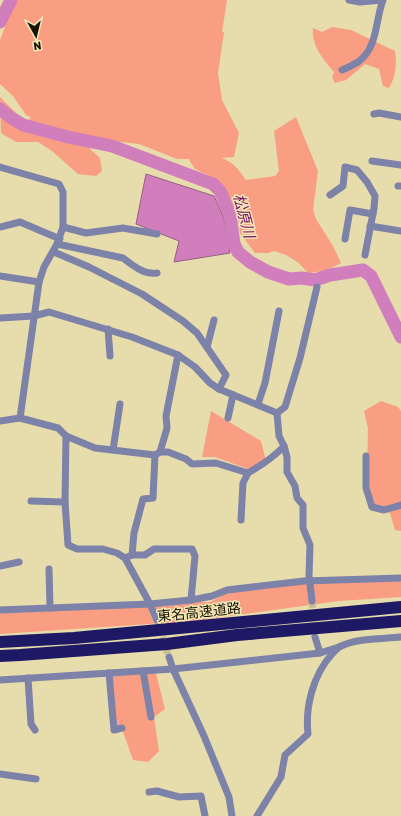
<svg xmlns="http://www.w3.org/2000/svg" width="401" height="816" font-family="Rubik,'Noto Sans JP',sans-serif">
<rect width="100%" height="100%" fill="#e7dcab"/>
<!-- green -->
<g fill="#f99e83">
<path d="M17,0H227L222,32H224L218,73L222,100L239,133L234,157L220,158C232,160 239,170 246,180L275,176L279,171L274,131L296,117L318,171L313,210L316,219L333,246L341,263C331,269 321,272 308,273L299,263L286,255L274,251L268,253H255L240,233L238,219L230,201L215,178L203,173L195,169L189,160L190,159H177L139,144L104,140L81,134L91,150L100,158L102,171L96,176L78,174L52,151L38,142H16L1,133L0,97L26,123L31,117L26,115L13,96L0,84V40L12,9Z"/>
<path d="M332,27L351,30L395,51C397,65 396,76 389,88L383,86L379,69L365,64L346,80L335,83L332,77L334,72C323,59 311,45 313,28L322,32Z"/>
<polygon points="381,401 398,407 401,411 401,531 395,530 390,513 372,507 367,470 368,428 364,411"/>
<polygon points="211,411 261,441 266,461 248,469 215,457 202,457"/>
<polygon points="401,580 401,597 339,601 165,625 164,623 0,634 0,612 165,602 210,602 234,589 304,581"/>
<polygon points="156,673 165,709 154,717 159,751 148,762 133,760 122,729 117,729 111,675"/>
</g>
<!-- water -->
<polygon fill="#d17ebc" stroke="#995e84" points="146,174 214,196 224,218 230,253 174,262 179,241 136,224"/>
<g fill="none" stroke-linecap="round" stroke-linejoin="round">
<!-- river -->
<g stroke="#d17ebc" stroke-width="13">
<polyline points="0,22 11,0"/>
<polyline points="0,109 10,117 23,125 68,137 112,146 213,184 220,191 230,215 234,244 238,252 250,262 268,272 289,279 302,278 315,280 330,275 363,270 371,276 401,337"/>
</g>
<!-- street-tunnel -->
<g stroke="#c8be92" stroke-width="7" stroke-dasharray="7 3.5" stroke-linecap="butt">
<polyline points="312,601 315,631"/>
<polyline points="159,627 169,657"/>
</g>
<!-- street -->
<g stroke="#7c82a8" stroke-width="7">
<polyline points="349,0 360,2 382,0"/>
<path d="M342,70C347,68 353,65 358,62C378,48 375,21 383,0"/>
<polyline points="374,114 379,113 401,117"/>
<polyline points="372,161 401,165"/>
<polyline points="0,167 59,184 63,192 63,227 57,244 44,267 39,282 20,418"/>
<polyline points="398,186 401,186"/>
<polyline points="330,195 343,186 345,167 357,170 367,182 375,196 374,208 365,255"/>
<polyline points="370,226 401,231"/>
<polyline points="0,227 20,222 60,239"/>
<polyline points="63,227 86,233 123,228 157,234"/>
<polyline points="345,239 350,210 373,214"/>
<path d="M57,244L123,258C132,265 144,275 157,273"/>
<polyline points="54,252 89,267 142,294 183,321 197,333 226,375 219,389"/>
<polyline points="0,276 39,282"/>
<polyline points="0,318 34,316 49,312 132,337 178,355 195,367 210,383 219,389 277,413"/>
<polyline points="108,329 110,356"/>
<polyline points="207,347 214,320"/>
<polyline points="258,404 265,383 279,311"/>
<polyline points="228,418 233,395"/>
<path d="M0,421L20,418L58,428L66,436L95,448L155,455L160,452H168L186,459L192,464L216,463L248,473C262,465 273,458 284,446L279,436L277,413L285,407L300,358L317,287"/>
<polyline points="66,436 65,502 68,545 77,549 103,549 117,553 125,558 150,604 157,620"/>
<polyline points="284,446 287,457 287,472 295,486 297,498 303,505 303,528 310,545 309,576 312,601"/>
<polyline points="113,450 120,404"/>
<polyline points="160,452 167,428 166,416 178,355"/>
<polyline points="366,456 366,488 372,507 384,510 401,505"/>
<polyline points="31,501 65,502"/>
<polyline points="241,520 243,483 248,473"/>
<polyline points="132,555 145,555 154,549 192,549 195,556 191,600"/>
<polyline points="125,558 132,555 134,533 143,499 153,498 155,455"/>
<polyline points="0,566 19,562"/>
<polyline points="49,569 50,608"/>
<polyline points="0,610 150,604 191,600 212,596 227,590 304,581 401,578"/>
<polyline points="315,637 320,653"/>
<polyline points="169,657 173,669 204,736 229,797 232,816"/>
<polyline points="143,671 151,717"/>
<polyline points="109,673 114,730 122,728"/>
<polyline points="28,678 31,724 35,730"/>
<polyline points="0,680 173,669 320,653 339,647"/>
<polyline points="0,774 36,779"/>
<polyline points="149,792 157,791 179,797 201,796 205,816"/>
<path d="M257,816L281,777L285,755L308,734C305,707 313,675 332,654C335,651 337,648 341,646C358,638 382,639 401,637"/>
</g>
<!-- highway -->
<g stroke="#1e1965" stroke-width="12">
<polyline points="0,642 74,638 401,607"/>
<polyline points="0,656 20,655 167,644 237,635 401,621"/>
</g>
</g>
<g text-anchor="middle" stroke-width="3" stroke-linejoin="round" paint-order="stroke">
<!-- street labels -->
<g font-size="14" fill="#171302" stroke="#f4e9b8">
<text transform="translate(199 612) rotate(-6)" y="5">東名高速道路</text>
</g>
<!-- water labels -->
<g font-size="15" font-style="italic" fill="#730d61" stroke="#f4e9b8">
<text transform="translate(244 216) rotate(75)" y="5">松原川</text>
</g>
</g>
<!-- north arrow -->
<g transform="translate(36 36) rotate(172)" stroke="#f4e9b8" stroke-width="3" paint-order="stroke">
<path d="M0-3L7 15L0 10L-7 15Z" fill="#171302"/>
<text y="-6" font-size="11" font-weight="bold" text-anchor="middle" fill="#171302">N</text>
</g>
</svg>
